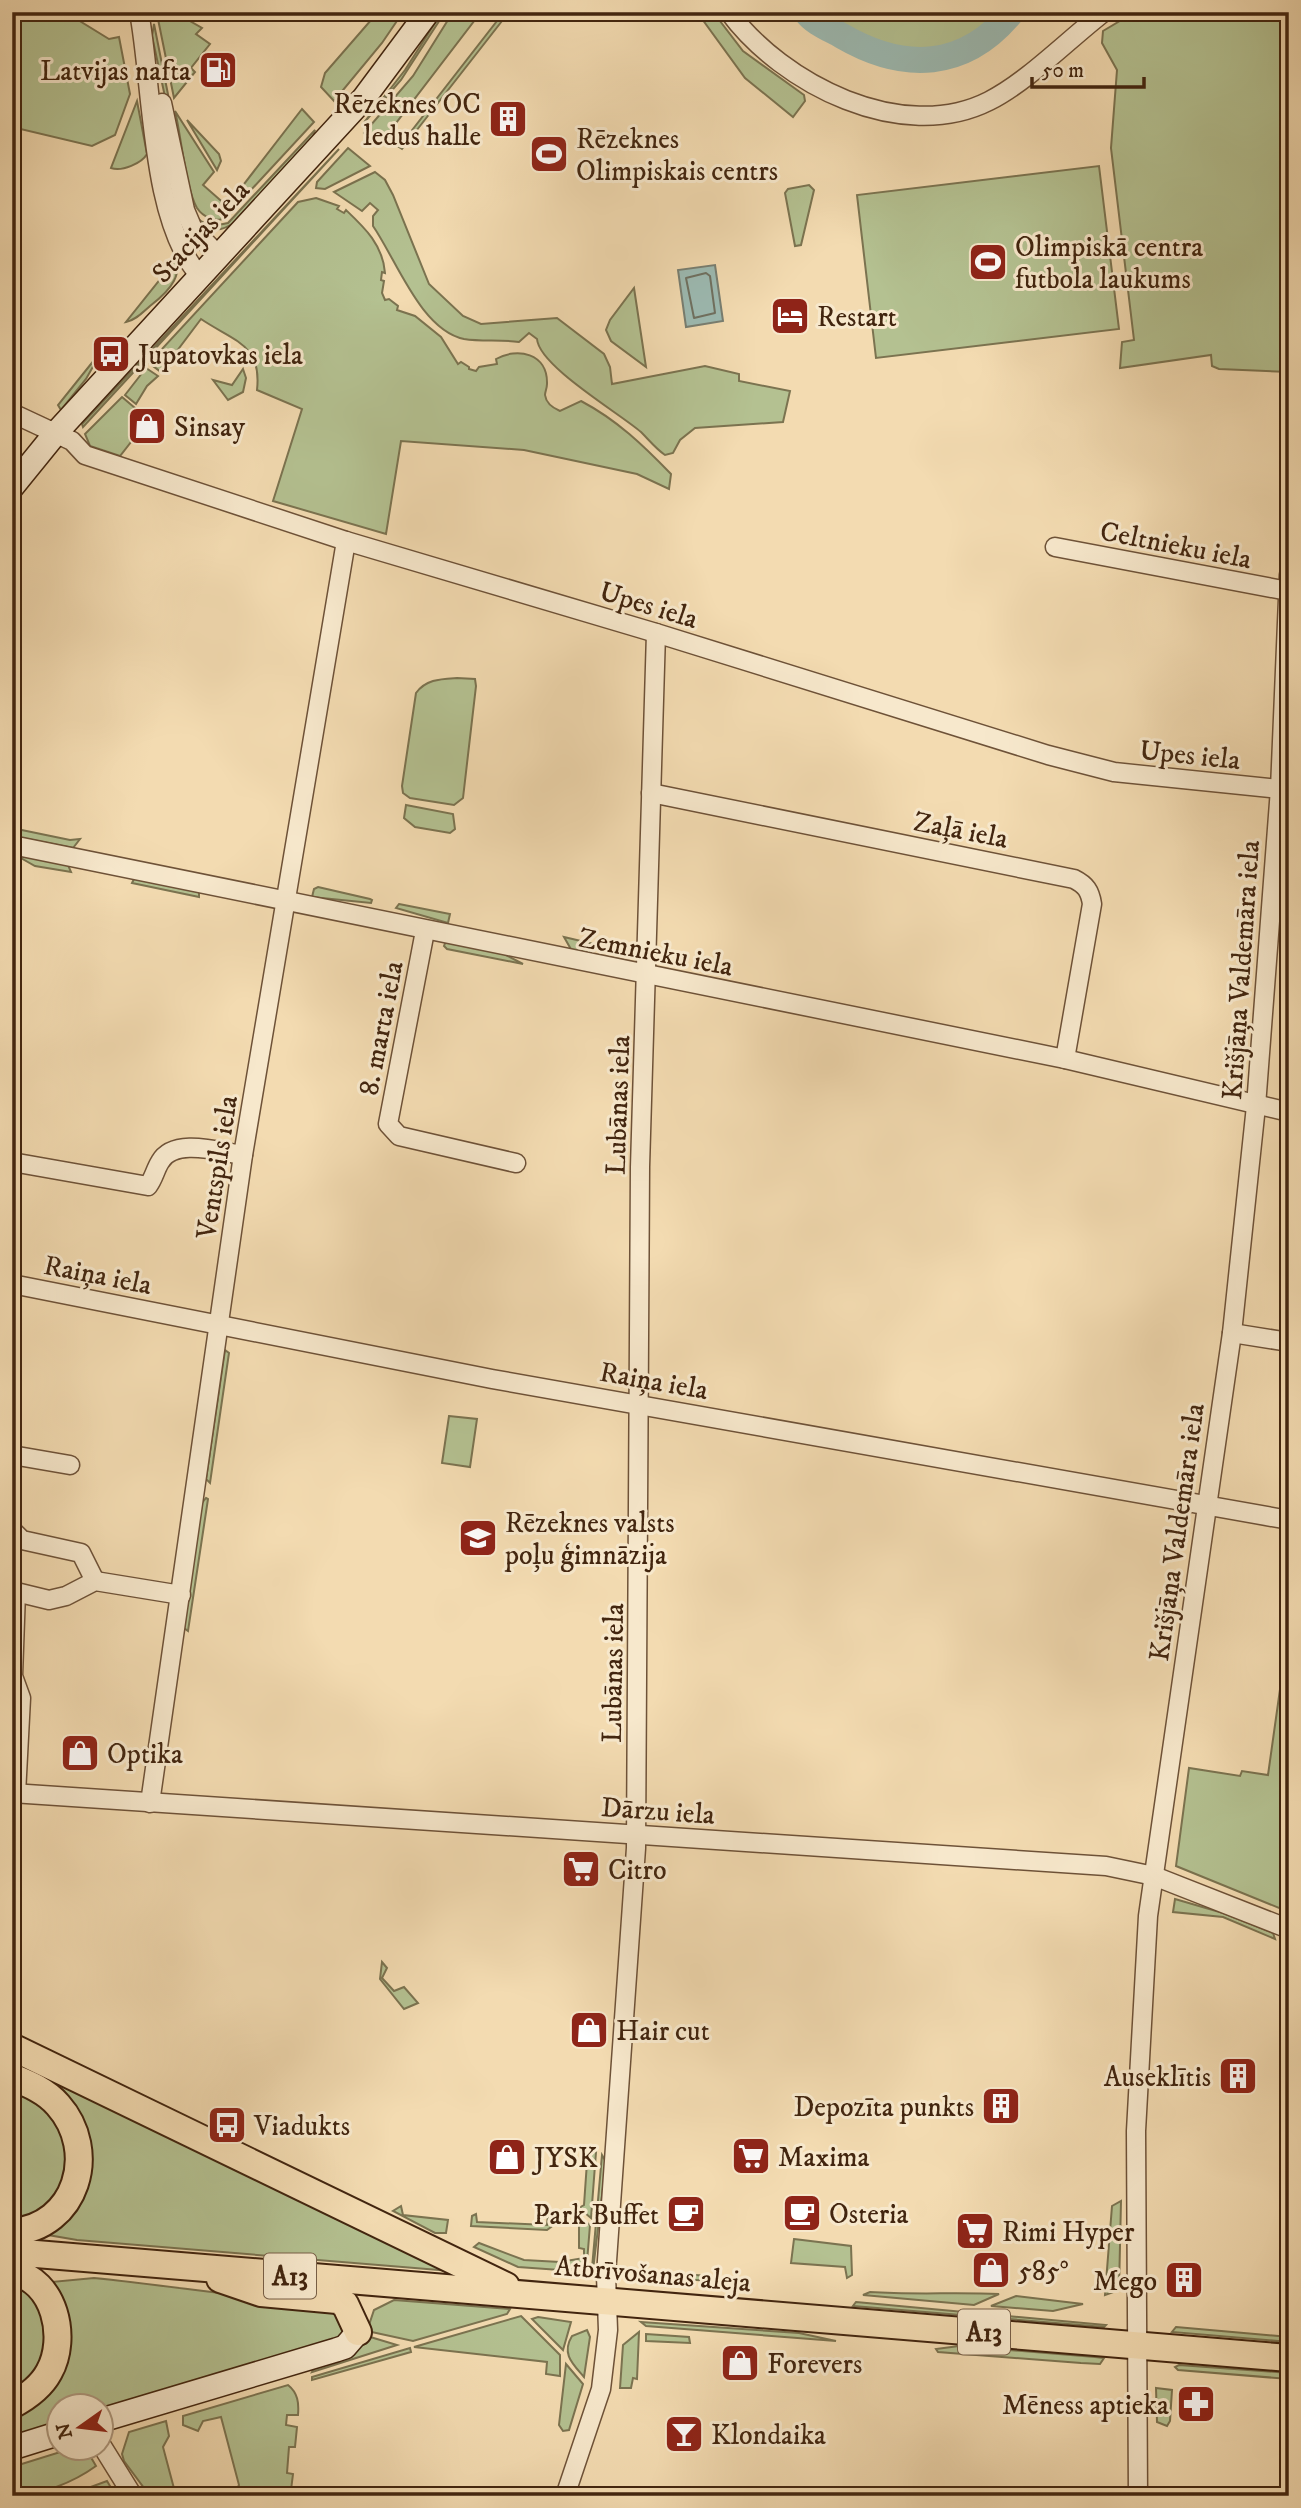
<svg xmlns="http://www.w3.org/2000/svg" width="1301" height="2508" font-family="'IM FELL DW Pica',serif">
<rect width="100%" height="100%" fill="#f3dbb1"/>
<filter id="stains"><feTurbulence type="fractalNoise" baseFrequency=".00286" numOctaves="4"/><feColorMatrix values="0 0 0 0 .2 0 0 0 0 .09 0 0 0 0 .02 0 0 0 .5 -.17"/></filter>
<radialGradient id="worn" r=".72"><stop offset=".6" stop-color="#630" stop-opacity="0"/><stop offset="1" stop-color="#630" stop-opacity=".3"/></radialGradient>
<!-- green -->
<g fill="#b4c191" stroke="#7b7350" stroke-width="2">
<polygon points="12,12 65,12 109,39 119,37 130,94 115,135 92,146 12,127"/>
<polygon points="378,12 403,12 382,43 334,101 321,87 325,73"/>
<polygon points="442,12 445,12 401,80 362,125 405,70"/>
<polygon points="453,12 481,12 383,140 371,142 364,133 413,76"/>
<polygon points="504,12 509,12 402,149 399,147"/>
<polygon points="697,12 713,12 743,51 804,95 805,101 793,117 745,78"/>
<polygon points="808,12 1008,12 948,56 865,48"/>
<polygon points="1135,12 1289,12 1289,372 1219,369 1212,366 1211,355 1120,368 1122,342 1134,340 1111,148 1117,70 1102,43 1103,31"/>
<polygon points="171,17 188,20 202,28 196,34 210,44 191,68 195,72 174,98 158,19"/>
<path d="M154,24L190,205C198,225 209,228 228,223L315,130L313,137L235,222C217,236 198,229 189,209L152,36Z"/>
<path d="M137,101L147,154C142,163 122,172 111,168Z"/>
<path d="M302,109L314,122L225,218C216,223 203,217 197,208C186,190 181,135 175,111L214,172L203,185L227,206Z"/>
<polygon points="187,120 219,154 221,161 217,170"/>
<polygon points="348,148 370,166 325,189 316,188 317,182"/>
<polygon points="339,149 83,427 82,424"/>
<polygon points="1099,166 1119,329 876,358 857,195"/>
<path d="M375,172L385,180L393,195L429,284L463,316L481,324L557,318L604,354L610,367L612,384L705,366L739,374V381L790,391L783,422L695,428L680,440L673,453L665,455C656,449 649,440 641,432C619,413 539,366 537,339L529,333L519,342C501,339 482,342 464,339C421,330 397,261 373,226V216L378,210L370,203L362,211L334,192Z"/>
<polygon points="809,185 814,190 801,245 795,246 785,193 788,189"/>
<path d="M316,198L339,206L337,209L344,213L346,210C365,228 383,245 385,273L382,272L381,280L384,281L382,293L385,300L389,299L398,306L397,310L415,316L441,337L458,364L461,362L469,367V369L476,371L479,367L497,364L496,359C517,347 548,353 547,384C547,388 545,392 545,395C546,403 553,408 560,411L581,401C617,420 643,445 671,474L669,489L637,474L524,450L401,441L386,534L273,501L302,409L257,390C262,344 235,342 201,319L161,372L149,363L298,202Z"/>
<path d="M174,248C185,274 171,290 150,306C143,312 136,320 126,322L173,263Z"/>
<polygon points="634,288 646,367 611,341 606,330 610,320"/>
<polygon points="103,349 86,379 61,410 58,405"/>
<polygon points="146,368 158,376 147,386 136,404 125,395"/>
<polygon points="243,369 246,378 243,392 228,400 213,380 232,385"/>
<polygon points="122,397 135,408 138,433 120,456 90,446 85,434"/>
<path d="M457,678L475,679L476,686L463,798L454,805L410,798L403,793L402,786L416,693C426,679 441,679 457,678Z"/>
<polygon points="406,805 453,814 455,829 450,833 415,827 404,818"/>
<polygon points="12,828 70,840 80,839 73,848 12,836"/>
<polygon points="12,853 68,865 71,872 35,866"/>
<polygon points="135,877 199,891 199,897 132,883"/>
<polygon points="318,887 370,899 372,900 371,903 312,897 314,889"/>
<polygon points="399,904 450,914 448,923 396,908"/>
<polygon points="564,937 598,945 597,948 587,954 572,951"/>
<polygon points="446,941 504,954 523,964 447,949 444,946"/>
<polygon points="225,1350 229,1353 210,1483 206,1479"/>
<polygon points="449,1416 477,1419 470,1467 442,1463"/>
<polygon points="206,1498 208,1499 188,1631 184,1628 202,1503"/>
<polygon points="1282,1675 1289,1686 1289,1912 1176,1866 1189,1768 1240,1776 1242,1771 1268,1775"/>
<polygon points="1175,1899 1223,1913 1273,1933 1275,1939 1223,1917 1173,1912"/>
<polygon points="382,1962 387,1968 382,1978 394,1991 404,1987 418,2003 404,2009 380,1979"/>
<path d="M12,2058L451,2271L77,2240L48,2235L46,2233C83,2219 93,2180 90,2143L12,2066Z"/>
<polygon points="12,2086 54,2113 72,2153 57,2205 12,2223"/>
<polygon points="588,2152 596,2152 591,2218 579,2208 584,2205 587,2162 583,2157"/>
<polygon points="602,2155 606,2162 593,2270 592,2268"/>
<polygon points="1121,2201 1119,2290 1105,2295 1112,2206"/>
<polygon points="401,2206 403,2215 448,2220 446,2233 435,2233 393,2211"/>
<polygon points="476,2214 477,2222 547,2225 548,2215 554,2218 555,2224 547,2230 471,2226 472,2216"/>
<polygon points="579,2217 590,2225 587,2262 574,2271 518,2267 474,2247 479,2243 524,2260 560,2262 584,2258 584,2249 579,2248"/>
<polygon points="794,2239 851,2246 852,2275 847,2278 845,2267 791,2263"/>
<polygon points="637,2271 709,2276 709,2281 643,2276"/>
<path d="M94,2278C173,2286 250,2299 329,2304L347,2328L343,2337L102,2413V2406H60L59,2425L12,2440V2417C47,2401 77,2369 70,2328C67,2312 57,2296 51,2282Z"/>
<polygon points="12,2284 29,2295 46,2312 43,2370 12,2396"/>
<path d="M870,2292C913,2295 956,2292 999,2294L974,2305L863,2295Z"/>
<polygon points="1016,2296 1083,2304 1053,2311 991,2306"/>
<polygon points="394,2300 510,2309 507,2314 413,2341 367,2331 374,2310"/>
<polygon points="856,2302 1106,2325 1104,2327 853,2306"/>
<polygon points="521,2316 560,2355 560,2376 546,2374 547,2362 414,2347"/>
<polygon points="538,2317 571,2322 563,2350 532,2319"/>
<polygon points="641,2322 799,2333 836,2341 646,2326"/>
<polygon points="1176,2327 1289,2337 1289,2342 1172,2332"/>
<path d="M587,2330L590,2337L584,2377C573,2364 561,2354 572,2336Z"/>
<polygon points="639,2332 637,2379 633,2378 631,2388 620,2388 623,2345"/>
<polygon points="646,2334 689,2337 690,2343 646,2341"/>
<polygon points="367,2336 397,2345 312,2372 314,2368"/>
<polygon points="959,2346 1095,2357 1104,2358 1100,2364 1081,2363 938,2352 936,2349"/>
<polygon points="410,2348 411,2352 312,2380 312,2377"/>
<polygon points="566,2364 583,2384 569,2430 563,2431 559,2425"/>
<polygon points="1179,2365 1289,2373 1289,2379 1178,2370 1175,2367"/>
<path d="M288,2385C298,2393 299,2403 298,2415H287L286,2425L297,2427L295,2447H289L287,2473L293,2474L291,2490L350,2496H233L239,2485L221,2417L203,2421L198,2431L183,2425V2416Z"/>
<polygon points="1156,2388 1172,2390 1170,2421 1167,2426 1157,2422"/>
<polygon points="166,2421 169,2436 163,2447 176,2496 150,2496 124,2461 122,2454 129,2432"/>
<path d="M73,2448L89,2454L96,2466C74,2482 40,2496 12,2496V2467Z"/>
<polygon points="107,2481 116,2496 69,2495"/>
</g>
<!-- water -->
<polygon fill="#9cbab2" stroke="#787e71" stroke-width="2" points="715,265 723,321 686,327 678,270"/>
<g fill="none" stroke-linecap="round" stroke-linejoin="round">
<!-- shore -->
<polygon stroke="#6f7060" stroke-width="2" points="706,273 710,276 715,313 694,318 686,278"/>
<!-- river -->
<path stroke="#9cbab2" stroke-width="26" d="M806,12C814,23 830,29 842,36C904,72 965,70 1012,12"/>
<!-- street casing -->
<g stroke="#6e5238" stroke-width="21">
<g id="street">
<path d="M139,12C153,86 150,219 199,275"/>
<path d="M729,12C782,84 902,145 989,101C1027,82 1069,39 1104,12"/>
<polyline points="162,103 185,210 193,229 218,255"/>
<polyline points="12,413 72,441 85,455 346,541 656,633 1048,755 1114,772 1289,790"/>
<polyline points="1055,547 1288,591"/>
<path d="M651,793L1074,879C1086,885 1090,891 1092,904L1065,1059"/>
<polyline points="12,845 1065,1059 1289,1112"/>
<polyline points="425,931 388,1124 399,1136 516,1163"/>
<path d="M12,1162L148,1186C154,1178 155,1170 160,1162C174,1137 220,1152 243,1155"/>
<polyline points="12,1284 492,1379 1289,1520"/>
<polyline points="1232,1333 1289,1342"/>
<polyline points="12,1455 70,1465"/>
<polyline points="12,1530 22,1540 81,1553 95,1581"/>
<polyline points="12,1591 49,1600 66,1596 95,1581 181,1595"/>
<polyline points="16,1592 13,1676 21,1698 16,1794"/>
<polyline points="12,1793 1106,1866 1154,1876 1289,1929"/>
<polyline points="150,1803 243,1155 346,541"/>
<polyline points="102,2446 133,2496"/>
<polyline points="565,2496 601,2389 608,2330 606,2275 636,1848 640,1167 656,633"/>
<polyline points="1138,2496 1136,2131 1148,1916 1232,1333 1256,1106 1280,789 1289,575"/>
</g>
</g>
<!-- secondary casing -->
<g stroke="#42250f" stroke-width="26">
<g id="secondary">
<polyline points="12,487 55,434 364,98 428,12"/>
<polyline points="102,2420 336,2350 345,2347 358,2332"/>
<polyline points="12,2448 60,2433"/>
</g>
</g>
<!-- primary casing -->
<g stroke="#42250f" stroke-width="30">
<g id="primary">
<polyline points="12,2047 506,2286"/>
<path d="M12,2077C29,2084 46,2091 58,2105C99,2151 77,2227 12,2232"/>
<polyline points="12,2252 1289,2358"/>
<path d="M12,2272C55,2280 68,2338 49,2372C41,2387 27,2397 12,2405"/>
<polyline points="220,2279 261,2293 337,2300 345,2304 358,2332"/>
</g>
</g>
<!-- street -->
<use href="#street" stroke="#f7e8cc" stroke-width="18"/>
<!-- secondary -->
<use href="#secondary" stroke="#f7e8cc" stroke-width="23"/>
<!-- primary -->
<use href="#primary" stroke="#f3dbb1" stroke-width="26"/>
</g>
<!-- icons -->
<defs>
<g id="fuel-square" transform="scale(2.0125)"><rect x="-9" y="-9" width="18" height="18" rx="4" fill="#8f2418" stroke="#f7e8cc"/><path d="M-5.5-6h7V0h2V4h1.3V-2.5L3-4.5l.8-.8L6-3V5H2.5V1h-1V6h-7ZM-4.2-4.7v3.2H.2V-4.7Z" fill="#fff"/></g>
<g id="building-square" transform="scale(2.0125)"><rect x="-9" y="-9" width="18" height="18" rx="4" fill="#8f2418" stroke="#f7e8cc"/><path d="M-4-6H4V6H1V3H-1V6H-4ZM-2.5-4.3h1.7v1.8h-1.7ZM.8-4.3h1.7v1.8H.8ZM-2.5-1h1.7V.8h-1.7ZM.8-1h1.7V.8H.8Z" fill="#fff"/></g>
<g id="stadium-square" transform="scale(2.0125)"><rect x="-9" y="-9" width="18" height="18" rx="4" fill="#8f2418" stroke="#f7e8cc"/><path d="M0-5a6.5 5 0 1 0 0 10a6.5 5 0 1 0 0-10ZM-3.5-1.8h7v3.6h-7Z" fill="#fff"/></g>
<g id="hotel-square" transform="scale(2.0125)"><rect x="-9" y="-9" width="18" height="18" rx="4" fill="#8f2418" stroke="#f7e8cc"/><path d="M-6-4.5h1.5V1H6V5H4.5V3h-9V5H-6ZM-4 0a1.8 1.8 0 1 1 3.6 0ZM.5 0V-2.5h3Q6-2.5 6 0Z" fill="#fff"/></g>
<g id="bus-square" transform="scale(2.0125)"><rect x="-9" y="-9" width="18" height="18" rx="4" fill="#8f2418" stroke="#f7e8cc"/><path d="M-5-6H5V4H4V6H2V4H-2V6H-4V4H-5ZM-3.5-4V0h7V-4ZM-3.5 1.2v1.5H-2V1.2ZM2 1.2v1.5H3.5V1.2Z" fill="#fff"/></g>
<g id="shop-square" transform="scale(2.0125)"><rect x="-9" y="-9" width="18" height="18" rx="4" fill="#8f2418" stroke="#f7e8cc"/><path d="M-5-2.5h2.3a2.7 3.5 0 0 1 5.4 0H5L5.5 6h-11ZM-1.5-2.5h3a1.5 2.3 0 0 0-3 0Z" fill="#fff"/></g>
<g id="school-square" transform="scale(2.0125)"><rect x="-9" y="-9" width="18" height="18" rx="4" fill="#8f2418" stroke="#f7e8cc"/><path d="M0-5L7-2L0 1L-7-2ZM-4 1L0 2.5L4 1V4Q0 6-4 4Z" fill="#fff"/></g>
<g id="supermarket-square" transform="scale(2.0125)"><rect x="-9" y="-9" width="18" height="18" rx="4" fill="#8f2418" stroke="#f7e8cc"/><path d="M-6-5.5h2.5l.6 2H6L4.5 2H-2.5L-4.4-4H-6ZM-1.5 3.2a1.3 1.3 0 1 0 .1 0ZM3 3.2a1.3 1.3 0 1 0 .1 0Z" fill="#fff"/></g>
<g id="cafe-square" transform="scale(2.0125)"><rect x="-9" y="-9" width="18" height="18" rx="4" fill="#8f2418" stroke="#f7e8cc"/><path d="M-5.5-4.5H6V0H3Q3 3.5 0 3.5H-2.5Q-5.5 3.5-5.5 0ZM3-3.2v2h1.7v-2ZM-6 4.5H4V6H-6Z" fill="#fff"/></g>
<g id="pharmacy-square" transform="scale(2.0125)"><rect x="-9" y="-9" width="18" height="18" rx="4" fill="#8f2418" stroke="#f7e8cc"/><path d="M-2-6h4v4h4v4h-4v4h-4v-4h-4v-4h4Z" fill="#fff"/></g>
<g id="bar-square" transform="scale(2.0125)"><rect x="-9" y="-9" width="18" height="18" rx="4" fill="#8f2418" stroke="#f7e8cc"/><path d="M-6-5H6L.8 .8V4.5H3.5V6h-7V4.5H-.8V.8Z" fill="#fff"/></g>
</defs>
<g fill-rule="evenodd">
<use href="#fuel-square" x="218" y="70"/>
<use href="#building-square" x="508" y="119"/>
<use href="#stadium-square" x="549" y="154"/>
<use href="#stadium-square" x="988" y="262"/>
<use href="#hotel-square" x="790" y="316"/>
<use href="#bus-square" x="111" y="354"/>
<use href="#shop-square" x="147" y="426"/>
<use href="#school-square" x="478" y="1538"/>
<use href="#shop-square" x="80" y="1753"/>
<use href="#supermarket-square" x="581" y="1869"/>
<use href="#shop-square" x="589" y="2030"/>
<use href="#building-square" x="1238" y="2076"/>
<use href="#building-square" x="1001" y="2106"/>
<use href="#bus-square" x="227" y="2125"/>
<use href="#supermarket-square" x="751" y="2156"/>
<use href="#shop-square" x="507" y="2157"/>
<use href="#cafe-square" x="802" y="2213"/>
<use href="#cafe-square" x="686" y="2214"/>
<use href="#supermarket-square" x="975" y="2231"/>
<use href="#shop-square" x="991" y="2270"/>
<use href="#building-square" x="1184" y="2280"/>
<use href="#shop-square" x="740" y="2363"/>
<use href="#pharmacy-square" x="1196" y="2404"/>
<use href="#bar-square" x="684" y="2434"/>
</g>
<g text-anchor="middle" stroke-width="6" stroke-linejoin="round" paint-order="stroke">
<!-- shield labels -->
<g fill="#f7e8cc" stroke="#786048" stroke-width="2">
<rect x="264" y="2253.5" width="52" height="45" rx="5"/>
<rect x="958" y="2309.5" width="52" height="45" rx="5"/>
</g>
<g font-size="26" font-weight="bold" fill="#42250f">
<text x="290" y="2285">A13</text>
<text x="984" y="2341">A13</text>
</g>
<!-- poi labels -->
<g font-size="28" fill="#42250f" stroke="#f7e8cc" text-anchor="start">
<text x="191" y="80" text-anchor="end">Latvijas nafta</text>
<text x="481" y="113" text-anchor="end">Rēzeknes OC<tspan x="481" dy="32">ledus halle</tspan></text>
<text x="576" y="148">Rēzeknes<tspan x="576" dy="32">Olimpiskais centrs</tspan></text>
<text x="1015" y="256">Olimpiskā centra<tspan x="1015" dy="32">futbola laukums</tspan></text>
<text x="817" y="326">Restart</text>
<text x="138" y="364">Jupatovkas iela</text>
<text x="174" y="436">Sinsay</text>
<text x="505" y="1532">Rēzeknes valsts<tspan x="505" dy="32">poļu ģimnāzija</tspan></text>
<text x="107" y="1763">Optika</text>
<text x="608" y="1879">Citro</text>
<text x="616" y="2040">Hair cut</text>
<text x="1211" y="2086" text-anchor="end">Auseklītis</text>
<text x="974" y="2116" text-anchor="end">Depozīta punkts</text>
<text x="254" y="2135">Viadukts</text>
<text x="778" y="2166">Maxima</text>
<text x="534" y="2167">JYSK</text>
<text x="829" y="2223">Osteria</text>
<text x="659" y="2224" text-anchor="end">Park Buffet</text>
<text x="1002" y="2241">Rimi Hyper</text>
<text x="1018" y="2280">585°</text>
<text x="1157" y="2290" text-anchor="end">Mego</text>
<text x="767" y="2373">Forevers</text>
<text x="1169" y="2414" text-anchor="end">Mēness aptieka</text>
<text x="711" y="2444">Klondaika</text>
</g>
<!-- street labels -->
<g font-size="28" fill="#42250f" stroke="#f7e8cc">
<text transform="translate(200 231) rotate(-47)" y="10">Stacijas iela</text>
<text transform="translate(1176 544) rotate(11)" y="10">Celtnieku iela</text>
<text transform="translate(649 604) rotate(17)" y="10">Upes iela</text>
<text transform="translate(1190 754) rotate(6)" y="10">Upes iela</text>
<text transform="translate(961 829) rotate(11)" y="10">Zaļā iela</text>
<text transform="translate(656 951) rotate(11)" y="10">Zemnieku iela</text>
<text transform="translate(1240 970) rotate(-86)" y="10">Krišjāņa Valdemāra iela</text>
<text transform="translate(380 1028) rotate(-79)" y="10">8. marta iela</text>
<text transform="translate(617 1105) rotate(-88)" y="10">Lubānas iela</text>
<text transform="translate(216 1167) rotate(-81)" y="10">Ventspils iela</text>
<text transform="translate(98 1274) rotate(11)" y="10">Raiņa iela</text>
<text transform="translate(654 1380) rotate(10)" y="10">Raiņa iela</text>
<text transform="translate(1176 1532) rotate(-82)" y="10">Krišjāņa Valdemāra iela</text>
<text transform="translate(612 1673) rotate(-89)" y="10">Lubānas iela</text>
<text transform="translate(658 1810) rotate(4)" y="10">Dārzu iela</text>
<text transform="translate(653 2273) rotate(5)" y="10">Atbrīvošanas aleja</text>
</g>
</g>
<!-- margin -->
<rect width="1301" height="2508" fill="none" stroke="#f3dbb1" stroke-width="42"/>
<rect x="14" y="14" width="1273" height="2480" fill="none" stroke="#42250f" stroke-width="3.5"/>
<rect x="21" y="21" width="1259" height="2466" fill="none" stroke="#42250f" stroke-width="2"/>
<!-- north arrow -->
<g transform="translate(80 2427) rotate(256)"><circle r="33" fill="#f7e8cc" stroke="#af9a80" stroke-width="2"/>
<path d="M0-5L12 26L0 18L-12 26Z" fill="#8f2418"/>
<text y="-10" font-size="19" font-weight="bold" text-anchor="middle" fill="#42250f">N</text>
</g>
<!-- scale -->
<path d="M1032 77v10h112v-10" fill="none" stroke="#42250f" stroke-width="3.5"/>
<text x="1042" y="77" font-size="21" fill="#42250f" stroke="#f7e8cc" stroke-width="5" paint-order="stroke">50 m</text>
<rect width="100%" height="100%" filter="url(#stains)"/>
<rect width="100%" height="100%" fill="url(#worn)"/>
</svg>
